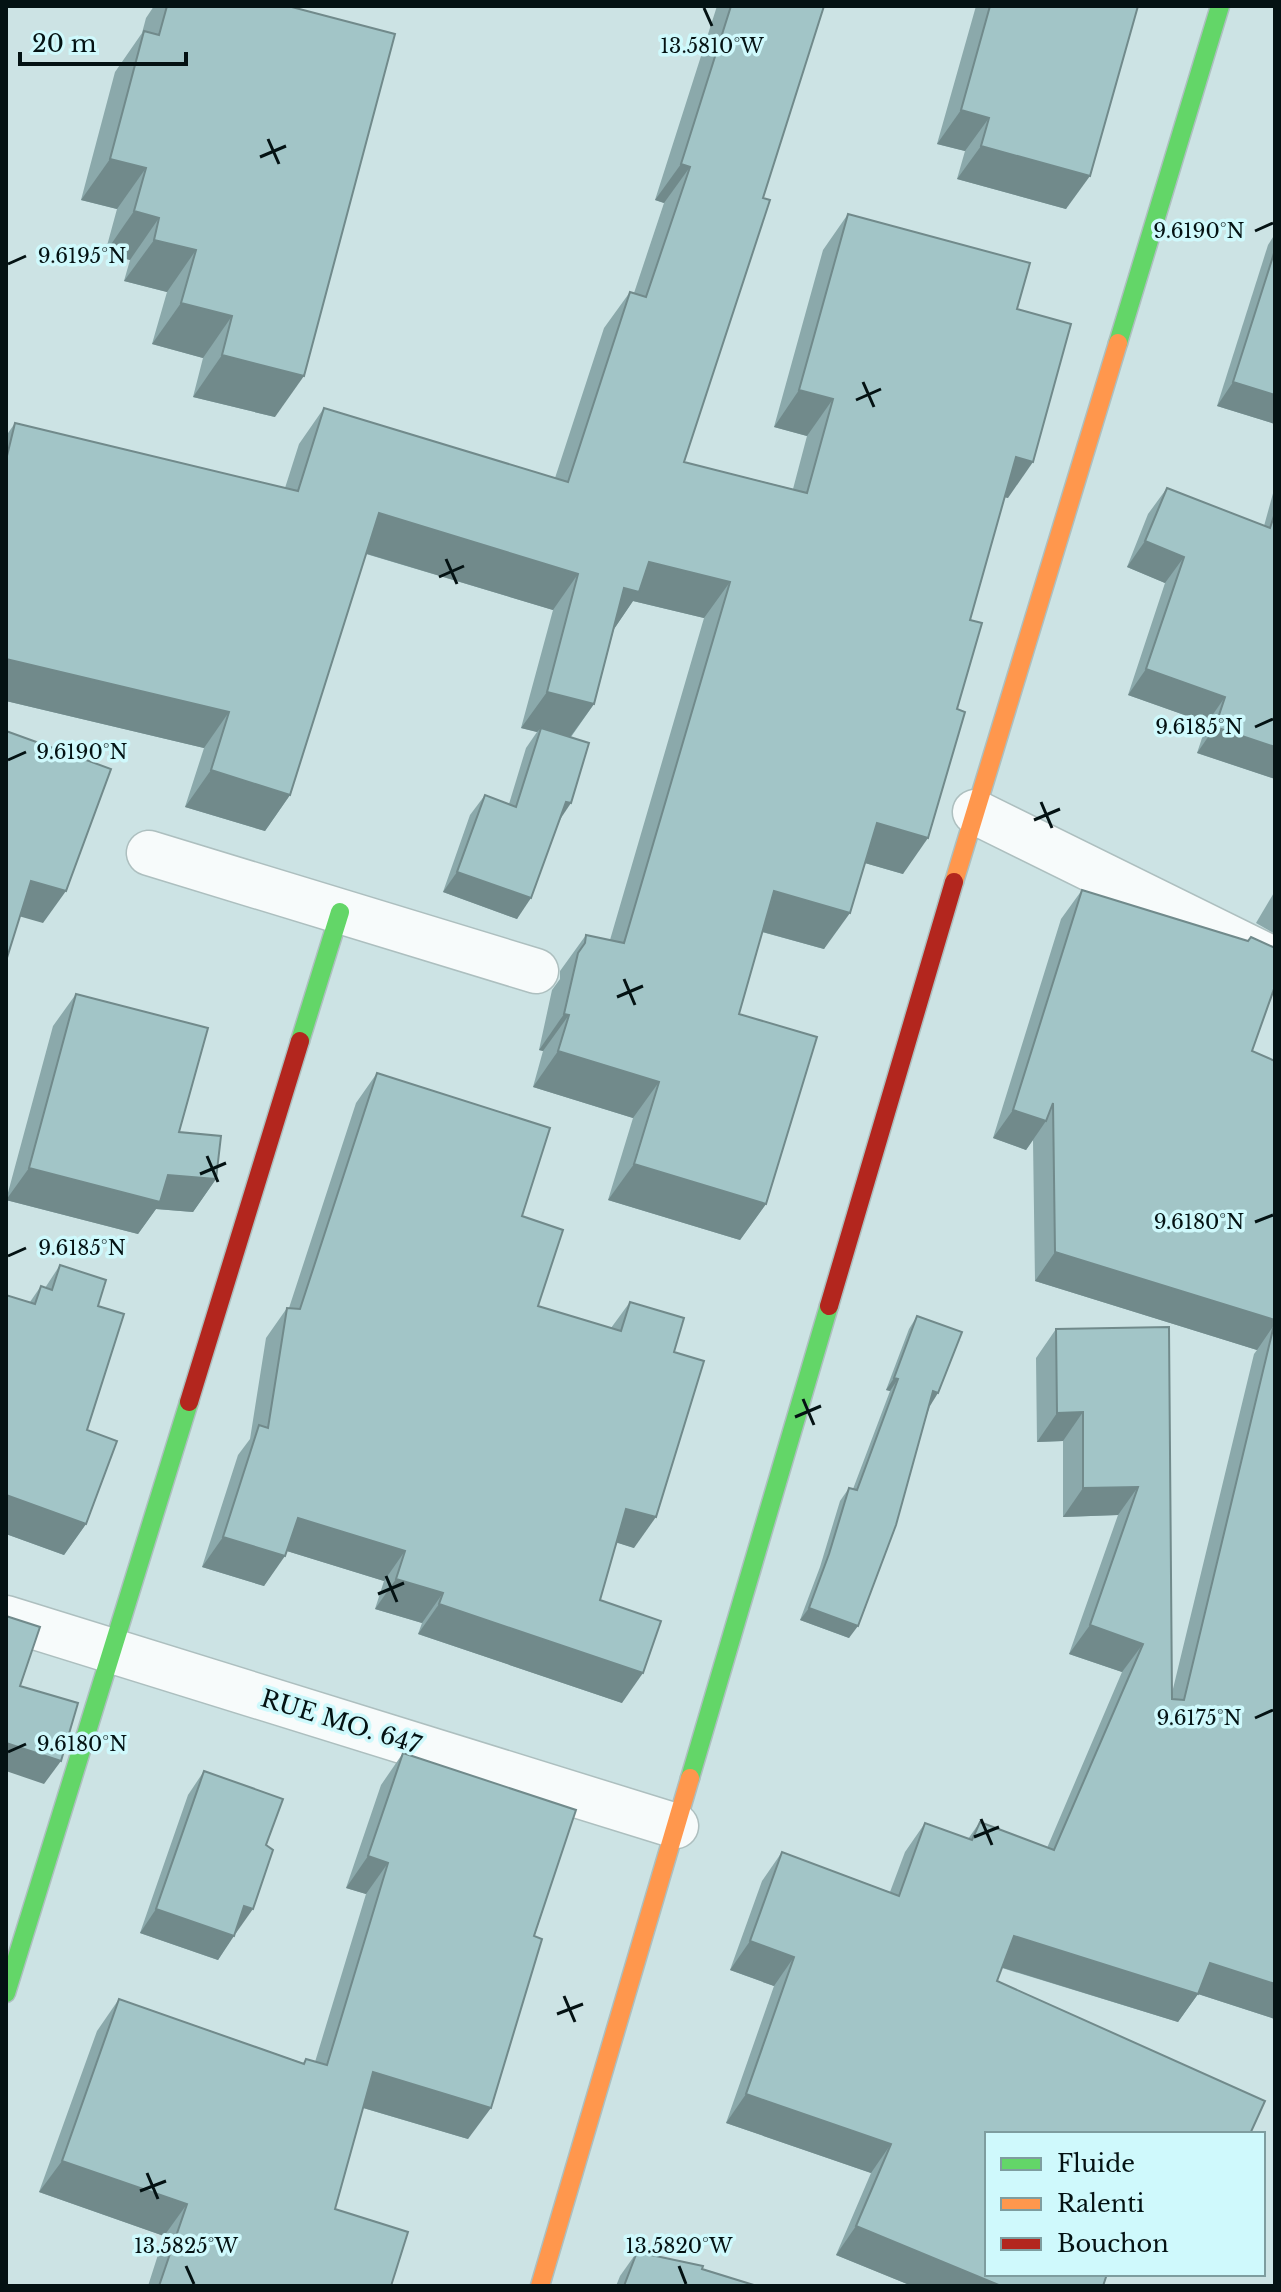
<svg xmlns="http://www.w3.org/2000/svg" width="1281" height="2292" font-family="'Libre Baskerville',serif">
<rect width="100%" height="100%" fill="#cce3e4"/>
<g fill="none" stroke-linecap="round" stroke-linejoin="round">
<!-- street casing -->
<g stroke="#adbfbf" stroke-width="47">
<g id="street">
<polyline points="975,812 1275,960"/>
<polyline points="149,853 536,971"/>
<polyline points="6,1618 676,1826"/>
</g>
</g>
<!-- fast casing -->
<g stroke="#adbfbf" stroke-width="21">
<g id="fast">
<polyline points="1118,343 1220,6"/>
<polyline points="300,1041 340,912"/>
<polyline points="690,1778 829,1306"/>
<polyline points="6,1993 189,1402"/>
</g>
</g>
<!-- slow casing -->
<g stroke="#adbfbf" stroke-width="21">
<g id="slow">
<polyline points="954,882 1118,343"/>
<polyline points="540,2286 690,1778"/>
</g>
</g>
<!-- jam casing -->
<g stroke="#adbfbf" stroke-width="21">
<g id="jam">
<polyline points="829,1306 954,882"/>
<polyline points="189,1402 300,1041"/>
</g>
</g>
<!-- street -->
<use href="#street" stroke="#f7fbfb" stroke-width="44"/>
<!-- fast -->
<use href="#fast" stroke="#63d668" stroke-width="18"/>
<!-- slow -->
<use href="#slow" stroke="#ff974d" stroke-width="18"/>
<!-- jam -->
<use href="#jam" stroke="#b3261e" stroke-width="18"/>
</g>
<!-- wall -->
<g fill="#8ba9ab">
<polygon points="154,6 288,6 275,417 193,397 203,358 152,344 167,292 124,281 130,260 105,253 117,209 81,200 115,72 142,33 146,18"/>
<polygon points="717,6 824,6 763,198 684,462 793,489 807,436 774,427 823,250 848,214 1017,309 1008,498 1004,497 970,620 903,874 865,863 824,949 762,932 739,1014 766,1204 740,1240 608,1200 633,1118 533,1087 543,1051 539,1050 552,990 560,979 560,971 586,935 610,940 704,618 633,601 614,629 594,704 571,737 561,818 517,919 443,892 470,815 485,795 509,804 526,748 537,732 521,728 553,610 366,554 290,795 265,831 185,807 204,748 6,701 6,436 15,423 285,488 299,444 324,408 555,478 604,328 630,292 634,293 664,203 655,200"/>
<polygon points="976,6 1138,6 1066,209 957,179 965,151 937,144"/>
<polygon points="1275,234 1275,424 1217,406 1268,245"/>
<polygon points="1275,486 1275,779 1197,753 1207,723 1128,695 1165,583 1127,567 1148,514 1167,488 1264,526"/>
<polygon points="1082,890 1252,1051 1275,1061 1275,2019 1198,1994 1178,2022 1002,1968 997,1981 987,2134 1103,2286 912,2286 836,2255 871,2173 726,2123 774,1986 730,1970 762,1881 782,1852 890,1892 905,1852 925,1823 968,1839 980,1822 1047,1848 1122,1672 1069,1654 1118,1515 1063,1517 1063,1441 1037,1442 1036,1358 1056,1329 1169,1327 1172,1693 1254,1354 1257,1350 1035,1281 1033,1140 1026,1150 993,1138 1061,919"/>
<polygon points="1275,891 1275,934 1256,923"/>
<polygon points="76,994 216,1179 193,1212 156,1209 138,1234 6,1200 53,1026"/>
<polygon points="377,1073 522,1216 538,1306 611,1328 630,1302 674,1352 634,1548 616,1542 600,1600 622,1703 418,1634 422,1623 375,1609 384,1581 287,1551 264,1586 202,1567 238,1455 250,1439 266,1338 287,1308 289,1308 356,1103"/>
<polygon points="60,1265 98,1306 87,1430 86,1524 64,1555 6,1534 6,1295 30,1302 41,1286 45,1288"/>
<polygon points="917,1316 930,1406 849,1638 800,1620 820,1567 840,1501 849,1488 853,1489 890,1391 886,1390 909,1329"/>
<polygon points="403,1753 534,1936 468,2139 363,2108 335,2209 391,2286 148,2286 164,2236 39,2192 97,2031 119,1999 303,2063 306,2059 315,2062 366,1894 346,1888 381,1785"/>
<polygon points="204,1771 266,1845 236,1933 235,1933 218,1960 140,1933 188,1795"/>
<polygon points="637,2252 702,2269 757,2286 616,2286 620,2276"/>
</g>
<!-- shaded-wall -->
<g fill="#718a8b">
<polygon points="961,110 989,118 965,151 937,144"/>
<polygon points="981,146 1090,176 1066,209 957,179"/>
<polygon points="110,159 146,168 117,209 81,200"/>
<polygon points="681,164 690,167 664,203 655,200"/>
<polygon points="134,211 159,218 130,260 105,253"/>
<polygon points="154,240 196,250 167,292 124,281"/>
<polygon points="181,303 232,316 203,358 152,344"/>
<polygon points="222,355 304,376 275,417 193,397"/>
<polygon points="1233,382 1275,395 1275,424 1217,406"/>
<polygon points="799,390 833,399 807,436 774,427"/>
<polygon points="1016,457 1033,462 1008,498 990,493"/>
<polygon points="379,513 578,574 553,610 354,550"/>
<polygon points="1145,541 1184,557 1165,583 1127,567"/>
<polygon points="649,562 730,582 704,618 633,601 614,629 624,588"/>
<polygon points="6,659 229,712 204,748 6,701"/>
<polygon points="1146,669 1225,697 1207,723 1128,695"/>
<polygon points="547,692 594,704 568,740 541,728 537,732 521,728"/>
<polygon points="1215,727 1275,747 1275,779 1197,753"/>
<polygon points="211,770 290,795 265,831 185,807"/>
<polygon points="566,802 571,803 557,824"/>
<polygon points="877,823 928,838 903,874 851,859"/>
<polygon points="457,872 531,898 517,919 443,892"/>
<polygon points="31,881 66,891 43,923 8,913"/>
<polygon points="774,891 850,913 824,949 748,928"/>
<polygon points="564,1014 569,1015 543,1051 539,1050"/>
<polygon points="558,1051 659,1082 633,1118 533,1087"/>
<polygon points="1013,1110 1046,1121 1026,1150 993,1138"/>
<polygon points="634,1164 766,1204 740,1240 608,1200"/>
<polygon points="29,1168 168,1175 216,1179 193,1212 156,1209 138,1234 6,1200"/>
<polygon points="1055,1252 1275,1320 1275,1345 1274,1325 1257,1350 1035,1281"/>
<polygon points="894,1378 898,1379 890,1391 886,1390"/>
<polygon points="933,1391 938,1393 930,1406 924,1404"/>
<polygon points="1083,1412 1063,1441 1037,1442 1057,1413"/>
<polygon points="1138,1487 1118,1515 1063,1517 1083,1488"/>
<polygon points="6,1495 86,1524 64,1555 6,1534"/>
<polygon points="626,1509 656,1517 634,1548 605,1539"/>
<polygon points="298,1518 405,1551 384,1581 277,1548"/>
<polygon points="223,1537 285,1556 264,1586 202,1567"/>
<polygon points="396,1579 443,1593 422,1623 375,1609"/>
<polygon points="439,1604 643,1673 622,1703 418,1634"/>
<polygon points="809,1608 858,1626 849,1638 800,1620"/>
<polygon points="1090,1625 1143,1644 1122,1672 1069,1654"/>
<polygon points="6,1743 61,1761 44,1784 6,1771"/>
<polygon points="368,1856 388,1863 366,1894 346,1888"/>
<polygon points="244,1906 253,1909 236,1933 227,1930"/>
<polygon points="156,1909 234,1936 218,1960 140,1933"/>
<polygon points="1014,1936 1210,1963 1275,1984 1275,2019 1198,1994 1178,2022 994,1965"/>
<polygon points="750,1941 794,1957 774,1986 730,1970"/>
<polygon points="373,2072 491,2108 468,2139 350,2104"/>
<polygon points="746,2094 891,2144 871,2173 726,2123"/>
<polygon points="62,2161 187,2204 164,2236 39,2192"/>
<polygon points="856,2226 1001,2286 912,2286 836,2255"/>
</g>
<!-- building -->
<g fill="#a2c5c7" stroke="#718a8b" stroke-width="2">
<polygon points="167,6 288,6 395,34 304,376 222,355 232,316 181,303 196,250 154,240 159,218 134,211 146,168 110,159 144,31 159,35"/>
<polygon points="731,6 824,6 763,198 770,200 684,462 807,493 833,399 799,390 848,214 1030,263 1017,309 1071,324 1033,462 1016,457 970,620 982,623 957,709 965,712 928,838 877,823 850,913 774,891 739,1014 817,1037 766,1204 634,1164 659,1082 558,1051 569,1015 564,1014 578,953 585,943 586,935 624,943 730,582 649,562 639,592 624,588 594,704 547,692 578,574 379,513 290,795 211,770 229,712 6,659 6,460 15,423 298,491 324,408 568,482 630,292 646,297 690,167 681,164"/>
<polygon points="990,6 1138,6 1090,176 981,146 989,118 961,110"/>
<polygon points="1275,250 1275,395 1233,382"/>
<polygon points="1167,488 1270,528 1275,513 1275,747 1215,727 1225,697 1146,669 1184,557 1145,541"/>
<polygon points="541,728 589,743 571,803 566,802 531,898 457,872 485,795 516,807"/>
<polygon points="6,731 111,769 66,891 31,881 6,961"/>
<polygon points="1082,890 1248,941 1251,937 1275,948 1275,986 1252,1051 1275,1061 1275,1320 1055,1252 1053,1103 1046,1121 1013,1110"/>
<polygon points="76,994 208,1028 179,1132 221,1136 216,1179 168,1175 160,1202 29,1168"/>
<polygon points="377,1073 550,1128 522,1216 563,1230 538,1306 621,1331 630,1302 684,1318 674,1352 704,1361 656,1517 626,1509 600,1600 661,1621 643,1673 439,1604 443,1593 396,1579 405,1551 298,1518 285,1556 223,1537 259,1425 268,1428 287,1308 300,1309"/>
<polygon points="60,1265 106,1280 98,1306 124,1314 87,1430 117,1441 86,1524 6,1495 6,1295 35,1304 41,1286 52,1290"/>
<polygon points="917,1316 962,1332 938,1393 933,1391 896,1525 858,1626 809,1608 829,1554 849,1488 857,1490 898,1379 894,1378"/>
<polygon points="1274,1325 1275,1984 1210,1963 1198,1994 1014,1936 997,1981 1265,2101 1250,2134 987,2134 987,2274 1107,2274 1103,2286 1001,2286 856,2226 891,2144 746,2094 794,1957 750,1941 782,1852 899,1896 925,1823 972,1840 980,1822 1054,1850 1143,1644 1090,1625 1138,1487 1083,1488 1083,1412 1057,1413 1056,1329 1169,1327 1172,1699 1184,1700"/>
<polygon points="6,1616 40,1627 20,1686 78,1703 61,1761 6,1743"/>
<polygon points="403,1753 576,1810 534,1936 542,1939 491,2108 373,2072 335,2209 408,2232 391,2286 159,2286 187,2204 62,2161 119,1999 304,2064 306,2059 327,2065 388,1863 368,1856"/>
<polygon points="204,1771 283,1799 266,1845 273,1850 253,1909 244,1906 234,1936 156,1909"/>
<polygon points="637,2252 703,2266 702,2269 757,2286 624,2286"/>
</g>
<!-- ticks -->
<path fill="none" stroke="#041213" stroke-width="3" d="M704,8L712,26M268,139L279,164M260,157L286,146M1255,231L1273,223M8,264L26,256M863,382L874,407M856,400L881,389M446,559L457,584M439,577L464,566M1255,727L1273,719M8,760L26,752M1041,802L1052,828M1034,820L1060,809M624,979L635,1005M617,997L643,986M207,1156L218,1182M200,1174L226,1163M1255,1222L1273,1215M8,1256L26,1248M803,1399L814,1425M795,1417L821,1406M386,1576L397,1602M378,1594L404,1583M1255,1718L1273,1710M8,1752L26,1744M981,1819L992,1845M974,1837L999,1827M564,1996L575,2022M557,2014L583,2004M147,2173L158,2199M140,2191L166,2181M186,2266L194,2284M679,2266L686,2284"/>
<g text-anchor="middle" stroke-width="7" stroke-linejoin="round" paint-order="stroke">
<!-- street labels -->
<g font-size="24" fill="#041213" stroke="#cff9fc">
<text transform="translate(341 1722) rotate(17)" y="8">RUE MO. 647</text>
</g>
</g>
<g font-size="20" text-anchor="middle" fill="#041213" stroke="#cff9fc" stroke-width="7" stroke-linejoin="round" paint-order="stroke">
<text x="712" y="53">13.5810°W</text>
<text x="1199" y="238">9.6190°N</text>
<text x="82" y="263">9.6195°N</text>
<text x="1199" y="734">9.6185°N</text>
<text x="82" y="759">9.6190°N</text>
<text x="1199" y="1229">9.6180°N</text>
<text x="82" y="1255">9.6185°N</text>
<text x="1199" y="1725">9.6175°N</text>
<text x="82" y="1751">9.6180°N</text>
<text x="186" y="2253">13.5825°W</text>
<text x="679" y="2253">13.5820°W</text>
</g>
<!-- border -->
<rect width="1281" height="2292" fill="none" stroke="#041213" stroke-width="16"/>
<!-- legend -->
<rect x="985" y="2132" width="280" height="144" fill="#cff9fc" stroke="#7e9d9f" stroke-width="2"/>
<rect x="1001" y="2158" width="40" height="12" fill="#63d668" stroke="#7e9d9f" stroke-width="2"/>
<text x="1057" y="2172" font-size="24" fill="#041213">Fluide</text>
<rect x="1001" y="2198" width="40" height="12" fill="#ff974d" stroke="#7e9d9f" stroke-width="2"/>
<text x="1057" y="2212" font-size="24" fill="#041213">Ralenti</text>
<rect x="1001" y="2238" width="40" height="12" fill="#b3261e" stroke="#7e9d9f" stroke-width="2"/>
<text x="1057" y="2252" font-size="24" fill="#041213">Bouchon</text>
<!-- scale -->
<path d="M20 52v12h166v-12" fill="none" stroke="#041213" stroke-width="4"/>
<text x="32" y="52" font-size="24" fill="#041213" stroke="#cff9fc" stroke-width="6" paint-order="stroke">20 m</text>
</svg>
